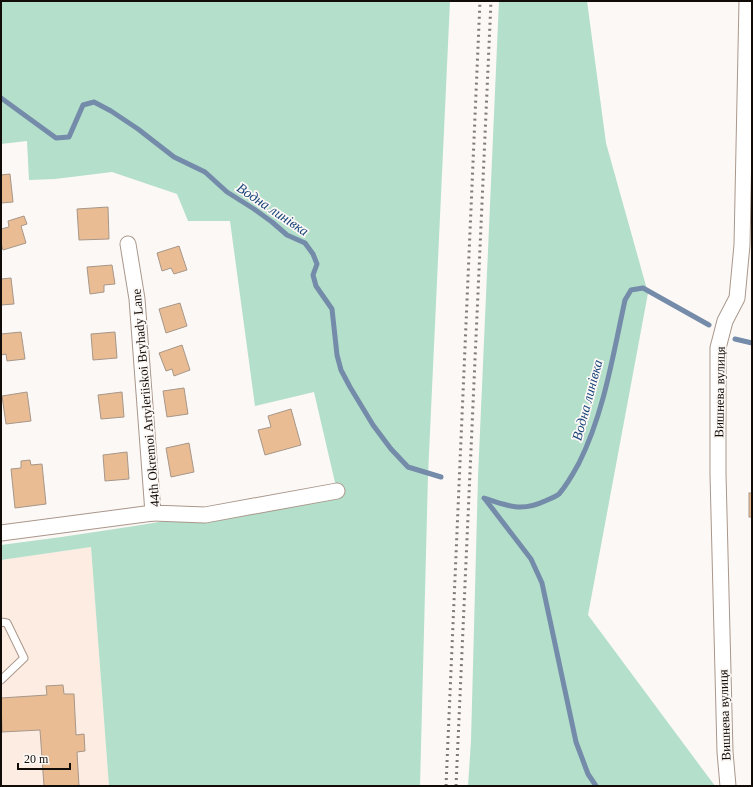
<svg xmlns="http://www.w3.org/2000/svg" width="753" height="787" font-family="Georgia,serif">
<rect width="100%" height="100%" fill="#fcf8f5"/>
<!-- built -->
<polygon fill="#fdece2" points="91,547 109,786 1,786 1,560"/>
<!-- green -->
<g fill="#b3dfcb">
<path d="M1,1H450L428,475L420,786H109L91,547L1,560V545C114,531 225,511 337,491L314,392L255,406L230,221H188L177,194L112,172L55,179L29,180L27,141L1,144Z"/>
<polygon points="499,1 587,1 606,143 648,293 588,615 715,786 468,786 471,741 478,477"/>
</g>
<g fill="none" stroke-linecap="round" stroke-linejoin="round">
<!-- stream -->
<g stroke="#758baa" stroke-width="5">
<polyline points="1,98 56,138 69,137 83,105 94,102 111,111 138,129 174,157 205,172 227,192 254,209 272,222 287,235 305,243 313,254 317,264 313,275 316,286 332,309 337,355 341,370 350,387 373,425 391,449 408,467 441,477"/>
<polyline points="735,339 752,343"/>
<path d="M484,498C507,506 522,512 545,501C550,499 555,497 559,494C567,485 573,474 579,463C604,413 613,355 625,300L631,290L643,288L709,325"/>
<polyline points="485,499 531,559 542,583 576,742 588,774 596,786"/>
</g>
</g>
<!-- building -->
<g fill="#e9bc93" stroke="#a79789">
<polygon points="10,174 13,202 1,203 1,175"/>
<polygon points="108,207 109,239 79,240 77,209"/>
<polygon points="24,216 27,224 21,226 26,243 3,250 1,243 1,229 9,227 8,221"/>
<polygon points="179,246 187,270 174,274 171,268 162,271 157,253"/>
<polygon points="112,265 115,284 104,285 104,292 90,294 87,267"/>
<polygon points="11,278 14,304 1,305 1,279"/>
<polygon points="180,303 187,326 166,333 159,309"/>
<polygon points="21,332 25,359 7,361 6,354 1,355 1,334"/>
<polygon points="115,332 117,358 93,360 91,334"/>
<polygon points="182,345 190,370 174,376 172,369 166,371 159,353"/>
<polygon points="184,388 188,414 167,417 163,391"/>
<polygon points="27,392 31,421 6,424 2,396"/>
<polygon points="122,392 124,417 101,419 98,395"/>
<polygon points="291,409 301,445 265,455 258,430 271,427 268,416"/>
<polygon points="189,443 194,472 171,477 166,448"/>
<polygon points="127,452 129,479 105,481 103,455"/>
<polygon points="30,460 31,465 42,464 46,504 15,508 11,469 21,468 21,461"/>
<rect x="749" y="493" width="3" height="24"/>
<polygon points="63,685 64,694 74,694 76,735 84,734 85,751 77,752 79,786 44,786 40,730 2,732 1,698 47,695 46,686"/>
</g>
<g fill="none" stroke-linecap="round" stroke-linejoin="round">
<!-- lane casing -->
<g stroke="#a9978b" stroke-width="9">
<polyline id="lane" points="1,622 7,623 24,658 1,680"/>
</g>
<!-- street casing -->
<g stroke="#a9978b" stroke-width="17">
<g id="street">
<polyline points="128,244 137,299 153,513 205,515 337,491"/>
<polyline points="1,533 153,513"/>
<polyline points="728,786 725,752 718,474 718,348 725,321 737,298 742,245 747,1"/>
</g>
</g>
<!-- lane -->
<use href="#lane" stroke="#fff" stroke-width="7"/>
<!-- street -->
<use href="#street" stroke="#fff" stroke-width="15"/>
<!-- rail -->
<g stroke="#807b78" stroke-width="3" stroke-dasharray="2 4" stroke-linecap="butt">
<polyline points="446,786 480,1"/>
<polyline points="456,786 491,1"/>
</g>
</g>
<g text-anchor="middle" stroke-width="3.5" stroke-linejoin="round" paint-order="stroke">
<!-- street labels -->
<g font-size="13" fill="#120c08" stroke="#fcf8f5">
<text transform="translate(719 392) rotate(-89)" y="5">Вишнева вулиця</text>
<text transform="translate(145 398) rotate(-95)" y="5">44th Okremoi Artyleriiskoi Bryhady Lane</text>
<text transform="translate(724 715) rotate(-92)" y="5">Вишнева вулиця</text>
</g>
<!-- water labels -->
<g font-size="14" font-style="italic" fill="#18447b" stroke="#fcf8f5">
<text transform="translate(273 209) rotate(34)" y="5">Водна линівка</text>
<text transform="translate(587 400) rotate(-75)" y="5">Водна линівка</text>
</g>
</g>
<!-- border -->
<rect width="753" height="787" fill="none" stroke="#120c08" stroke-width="4"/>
<!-- scale -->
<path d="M18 763v6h52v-6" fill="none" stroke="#120c08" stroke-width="2"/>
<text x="24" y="763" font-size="12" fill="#120c08" stroke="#fcf8f5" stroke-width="3" paint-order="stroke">20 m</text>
</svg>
